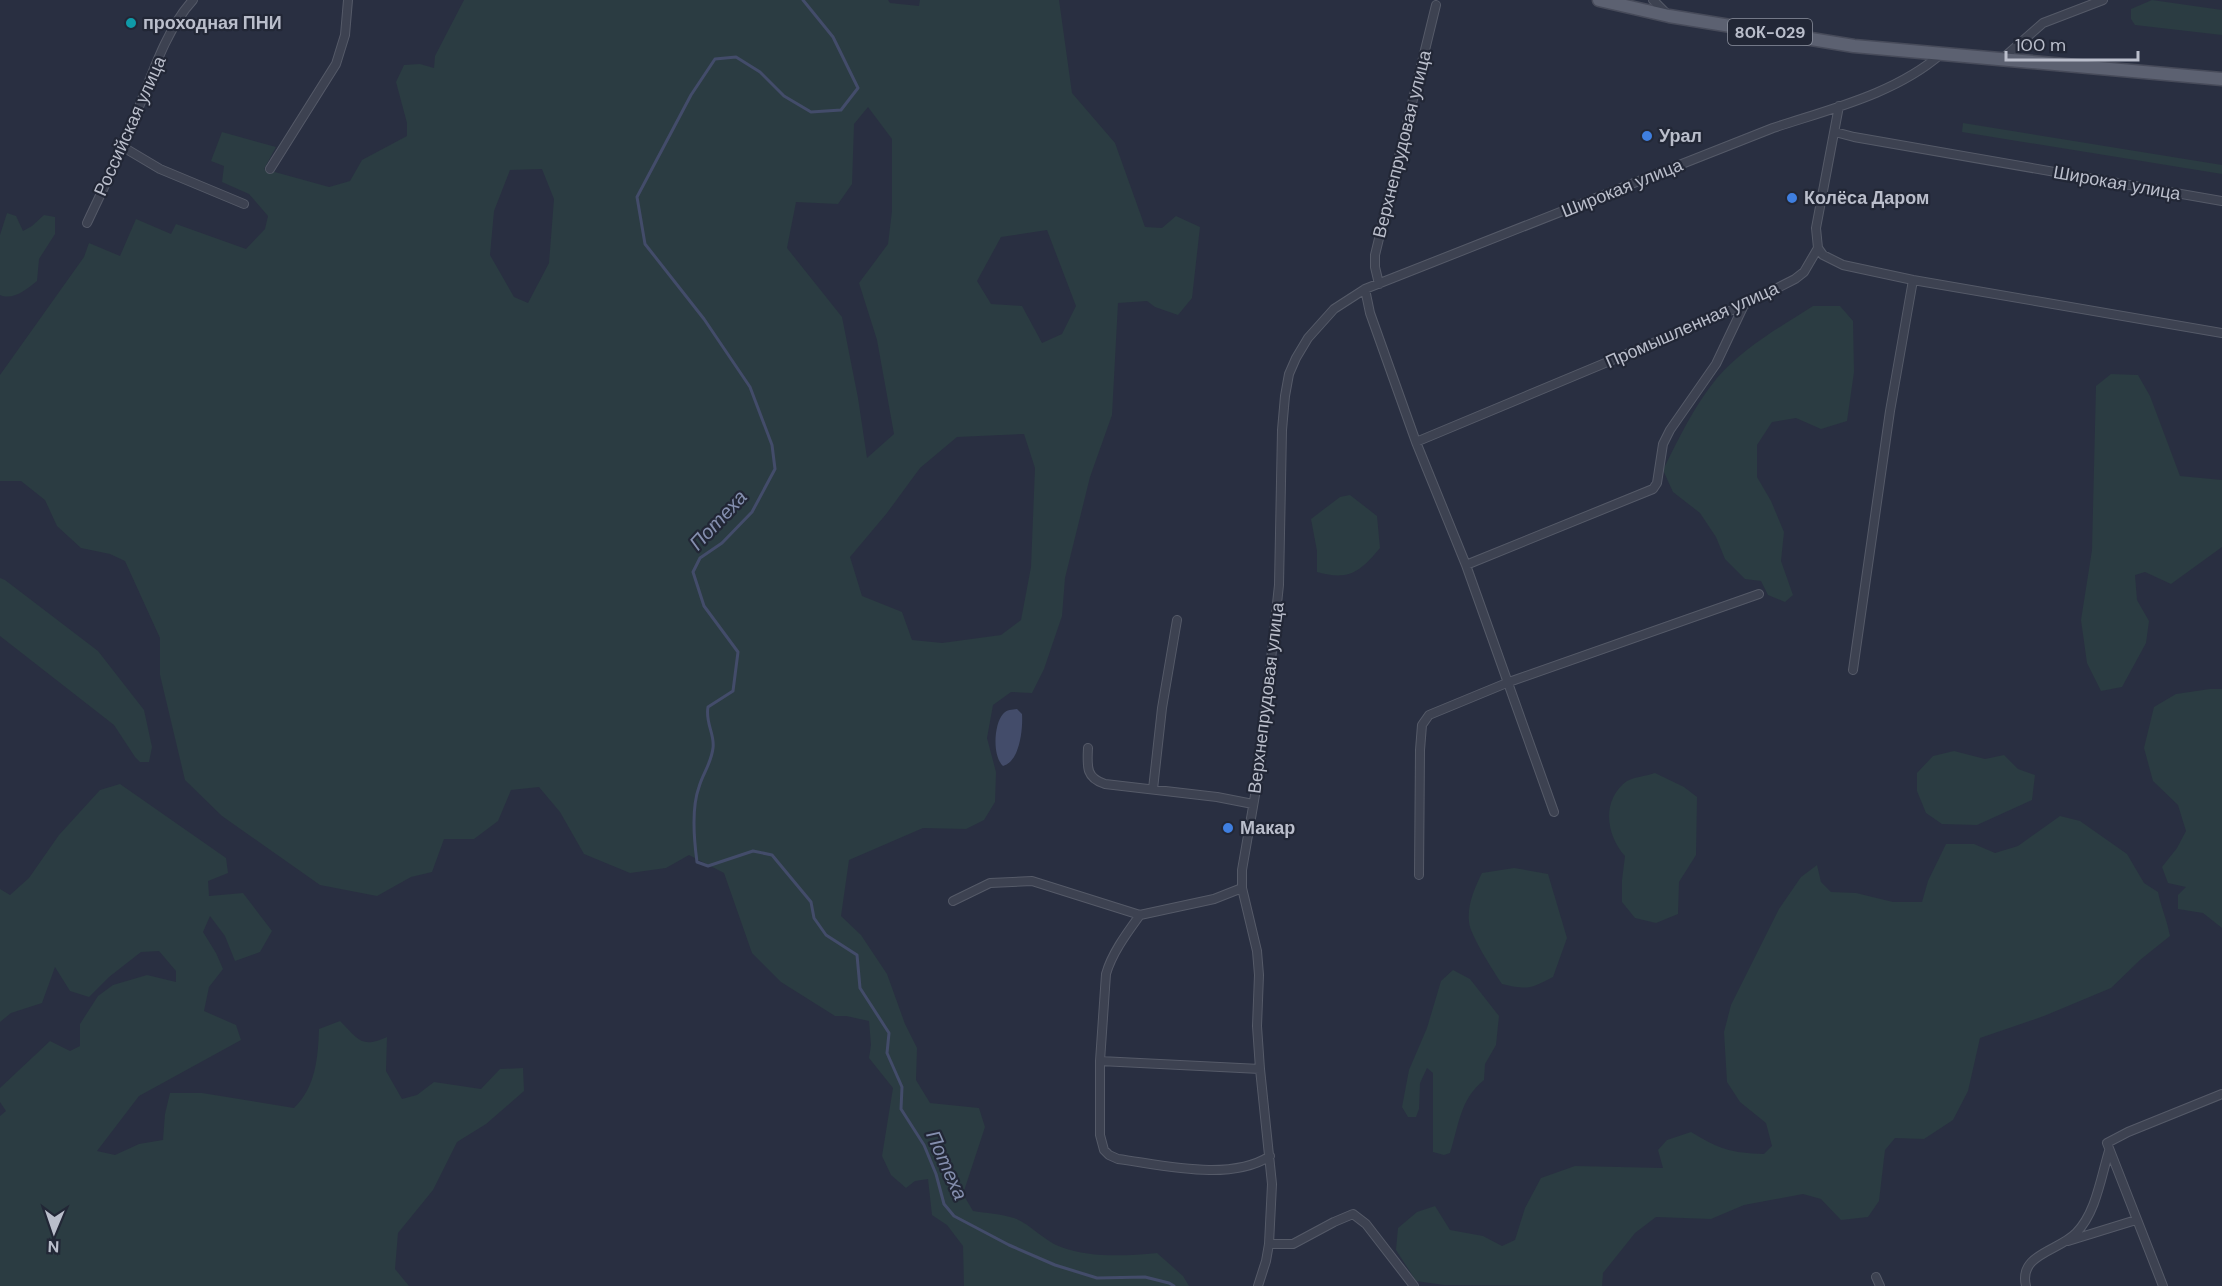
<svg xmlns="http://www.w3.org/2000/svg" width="2222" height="1286" font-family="'DM Sans',sans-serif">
  <rect width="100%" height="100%" fill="#292f41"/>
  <path fill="#2b3c42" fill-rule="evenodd" d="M464,0H888L890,3L919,6L920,0H1059L1072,93L1115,143L1145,227L1162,228L1176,216L1200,227L1192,298L1178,315L1155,307L1147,301L1118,303L1112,415L1090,477L1065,578L1062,616L1044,669L1032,693L1011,692L993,705L987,738L996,772L995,802L984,820L966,829L923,828L849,860L841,916L861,935L887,974L905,1024L917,1048L916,1080L930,1103L979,1108L985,1127L963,1194L973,1211C986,1213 1001,1214 1014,1218C1029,1223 1044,1241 1061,1247C1091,1258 1125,1256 1157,1253L1183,1276L1189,1286H964L963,1246L947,1225L932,1215L928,1179L915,1181L906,1188L891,1175L882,1156L893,1088L869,1058L871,1045L869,1021L846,1016H835L781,982L752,953L724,873L689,855L666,868L630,873L584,854L560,812L539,787L511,790L498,821L474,839H444L432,872L411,877L377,896L320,885L222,816L185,780L160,675V638L125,561L110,554L81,548L57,526L45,500L21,481H0V375L84,257L89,243L120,256L136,219L171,234L176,224L246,249L265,229L268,216L249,194L222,182L224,166L211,161L222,132L276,147L264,169L329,187L350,181L362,160L407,136V123L396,82L404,65L420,64L434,68L435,56ZM868,107L892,139V211L888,244L859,283L877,340L894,434L867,458L858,398L842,317L787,248L796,202L838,204L852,184L854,124ZM542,169L554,199L549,263L528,303L514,297L490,255L494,211L510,170ZM1047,230L1076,306L1062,334L1042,343L1022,306L991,304L977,281L1001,237ZM1024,434L1035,468L1031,567L1021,620L1001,635L942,643L912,640L902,612L862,596L850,557L887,513L920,468L957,437Z
    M2152,0L2222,10V35L2135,25L2131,19V9Z
    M1963,123L2222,165V174L1962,132Z
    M7,213L16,216L23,231L32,226L44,215L55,217V234L39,259L37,281C27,289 13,301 0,295V235Z
    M1813,306H1840L1853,321L1854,372L1847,421L1821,429L1796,418L1772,422L1757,445V477L1771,501L1784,532L1781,561L1793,595L1785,602L1768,595L1761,581L1745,579L1725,559L1716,537L1700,513L1673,492L1663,470C1679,438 1694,406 1717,378C1743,348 1780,327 1813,306Z
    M2111,374L2138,375L2150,396L2180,476L2222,480V547L2171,584L2145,572L2135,575L2137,600L2149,621L2146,643L2122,687L2101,691L2087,663L2081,620L2092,550L2096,386Z
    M1350,495L1377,516L1380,548C1360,572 1349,581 1317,572V551L1311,519L1340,497Z
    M0,578L5,580L98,651L144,710L152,747L149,762H140L135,757L114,725L0,636Z
    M2210,689H2222V928L2203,913L2178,909V895L2186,887L2168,883L2162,867L2177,848L2186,831L2178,805L2153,781L2144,748L2154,707L2176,694Z
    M1954,751L1985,759L2004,755L2018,769L2035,775L2032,800L1977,825L1942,824L1926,813L1917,791V773L1933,756Z
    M1655,773L1684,787L1697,797L1696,855L1679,882L1678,914L1656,923L1635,918L1622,902V880L1625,856C1606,835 1601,800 1627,781C1634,777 1647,776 1655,773Z
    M120,784L226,858L228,873L208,881L209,896L243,893L272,931L260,952L235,961L225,936L210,916L203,932L216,953L223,969L209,987L204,1011L236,1025L241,1040L139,1096L97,1151L115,1155L139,1144L163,1140L165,1114L170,1093H202L294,1108C316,1087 318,1057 319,1029L340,1021C358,1039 361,1049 387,1037L386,1071L402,1099L417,1095L434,1082L481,1089L500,1069L523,1068L524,1091L486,1124L457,1142L433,1190L398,1233L395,1269L409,1286H0V1116L6,1111L0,1102V1088L50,1041L70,1051L80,1046V1024L98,996L113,985L147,975L176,982V971L159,951L141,952L109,977L89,997L70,991L55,967L42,1003L11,1013L0,1022V889L10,895L29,878L59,835L100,790Z
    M2060,816L2080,821L2127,854L2144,883L2158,892C2161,907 2167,920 2170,936L2140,960L2111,988L2044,1016L1980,1038L1968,1091L1953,1120L1924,1139L1895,1138L1885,1150L1879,1201L1868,1217L1841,1220L1821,1199L1803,1194L1744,1205L1711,1219L1656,1217L1635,1233L1603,1273L1602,1286L1444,1285L1416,1281L1396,1250L1398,1228L1417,1212L1435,1206L1450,1230L1483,1236L1502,1246L1515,1240L1525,1208L1541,1178L1575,1166L1663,1168L1658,1150L1667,1140L1691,1132C1719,1149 1731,1153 1764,1154L1772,1146L1766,1123L1740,1102L1727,1082L1724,1032L1731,1005L1779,909L1801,877L1817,865L1821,882L1831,892L1856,893L1893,902H1922L1928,881L1946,844H1974L1995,853L2018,846Z
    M1514,868L1548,874L1567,938L1553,977C1530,989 1528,990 1502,984C1494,972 1470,935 1469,922C1467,905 1475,887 1482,873Z
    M1453,970L1470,979L1499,1016L1496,1045L1485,1064L1484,1080C1460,1099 1459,1125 1450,1153L1444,1155L1433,1152V1073L1427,1068L1420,1083L1419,1109L1416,1117H1408L1402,1107L1409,1070L1427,1028L1441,981Z"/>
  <path fill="#434c6a" d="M1017,709L1022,714C1023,729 1020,761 1003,766C992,756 994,724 1003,714C1007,709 1012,710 1017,709Z"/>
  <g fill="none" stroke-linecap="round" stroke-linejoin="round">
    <path stroke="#434c6a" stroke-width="3" d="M803,0L833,37L858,88L841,110L811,112L784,96L760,72L736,57L715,59L691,95L637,197L645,244L704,319L750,387L772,445L775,469L752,512L722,543L700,558L693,572L704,606L738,652L733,691L708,707C705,723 715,734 713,748C711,764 703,773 699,787C691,809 694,840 697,862L708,866L753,851L772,855L811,902L814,918L826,935L857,955L860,988L889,1033L887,1053L902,1087L901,1109L924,1145L936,1174L944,1204L954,1216L1009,1245L1055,1265L1097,1278L1145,1277L1169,1283L1174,1286"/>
    <defs>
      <path id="street" d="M1653,0L1668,15
        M2002,59L2043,23L2103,0
        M1839,106L1816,228L1818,248L1823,255L1843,265L1913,280L2222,333
        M1835,132L1854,137L2222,201
        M123,147L160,169L244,204
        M270,169L336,64L345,35L348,0
        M87,223C102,191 118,159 131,127C148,87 164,31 193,0
        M1379,284L1375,267V255L1436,5
        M1365,289L1370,313L1416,442L1744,305L1795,279L1804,272L1818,248
        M1416,442L1466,565L1554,812
        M1466,565L1653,489L1657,483L1663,444L1670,430L1716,364L1744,305
        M1853,670L1890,411L1913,280
        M1088,748C1087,767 1086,778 1105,784L1217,797L1253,804
        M1153,789L1162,708L1177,620
        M1419,875L1420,750L1422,725L1429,715L1509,682L1759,594
        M953,901L990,883L1032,881L1140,915L1214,899L1242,888
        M1140,915C1127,933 1112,953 1106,974L1100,1061V1135L1104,1150L1109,1155L1118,1159C1163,1165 1230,1182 1270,1156
        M1100,1061L1260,1069
        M2068,1241L2136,1220
        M1269,1244H1293L1334,1222L1353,1214L1366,1224L1414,1286
        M1876,1277L1880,1286
        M1258,1286L1266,1261L1269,1244L1272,1184L1260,1069L1257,1026L1259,975L1257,951L1242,888V870L1259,772L1279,585L1282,430L1285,396L1289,374L1296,358L1308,338L1334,309L1365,289L1773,128C1830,109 1895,94 1941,54
        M2026,1286C2018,1254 2059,1251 2076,1233C2096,1213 2101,1177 2109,1151
        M2163,1286L2107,1143L2128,1132L2222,1094"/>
      <path id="primary" d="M1599,0L1669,16L1854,46L2222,79"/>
    </defs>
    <use href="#street" stroke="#555a68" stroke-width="10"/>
    <use href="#primary" stroke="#474b5a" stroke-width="15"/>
    <use href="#street" stroke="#3d4251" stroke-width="8"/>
    <use href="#primary" stroke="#5c6171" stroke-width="12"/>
  </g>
  <circle fill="#0f9aa8" stroke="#222736" stroke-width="2" cx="131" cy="23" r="6"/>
  <g fill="#3f7fe0" stroke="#222736" stroke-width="2">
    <circle cx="1647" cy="136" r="6"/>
    <circle cx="1792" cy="198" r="6"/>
    <circle cx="1228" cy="828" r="6"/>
  </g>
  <g text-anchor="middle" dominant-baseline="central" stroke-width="4.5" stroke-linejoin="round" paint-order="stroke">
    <rect fill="#222736" stroke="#8c919e" stroke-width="1.5" x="1728" y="19" width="84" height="26" rx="4.5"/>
    <g font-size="16" font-weight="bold" fill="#babecb">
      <text x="1770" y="32">80К-029</text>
    </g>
    <g font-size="18" font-weight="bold" fill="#babecb" stroke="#222736" text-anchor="start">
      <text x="143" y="23">проходная ПНИ</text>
      <text x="1659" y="136">Урал</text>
      <text x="1804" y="198">Колёса Даром</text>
      <text x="1240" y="828">Макар</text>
    </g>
    <g font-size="18" fill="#babecb" stroke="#222736">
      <text transform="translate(130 126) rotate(-66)">Российская улица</text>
      <text transform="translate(1402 144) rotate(-76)">Верхнепрудовая улица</text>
      <text transform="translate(2117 183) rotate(10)">Широкая улица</text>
      <text transform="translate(1622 188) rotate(-22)">Широкая улица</text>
      <text transform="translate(1692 325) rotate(-24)">Промышленная улица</text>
      <text transform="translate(1266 698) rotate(-83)">Верхнепрудовая улица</text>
    </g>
    <g font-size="20" font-style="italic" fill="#858faf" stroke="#222736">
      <text transform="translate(718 520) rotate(-47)">Потеха</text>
      <text transform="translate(947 1165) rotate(66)">Потеха</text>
    </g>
  </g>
  <g transform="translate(54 1232) rotate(182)" stroke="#222736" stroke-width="4.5" paint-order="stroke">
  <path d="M0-4.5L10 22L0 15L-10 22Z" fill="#babecb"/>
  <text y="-9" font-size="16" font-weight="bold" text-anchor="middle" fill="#babecb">N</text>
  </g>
  <path d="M2006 51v9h132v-9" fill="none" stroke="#babecb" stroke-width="3"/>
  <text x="2015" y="51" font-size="18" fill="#babecb" stroke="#222736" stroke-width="4.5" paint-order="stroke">100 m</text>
</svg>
